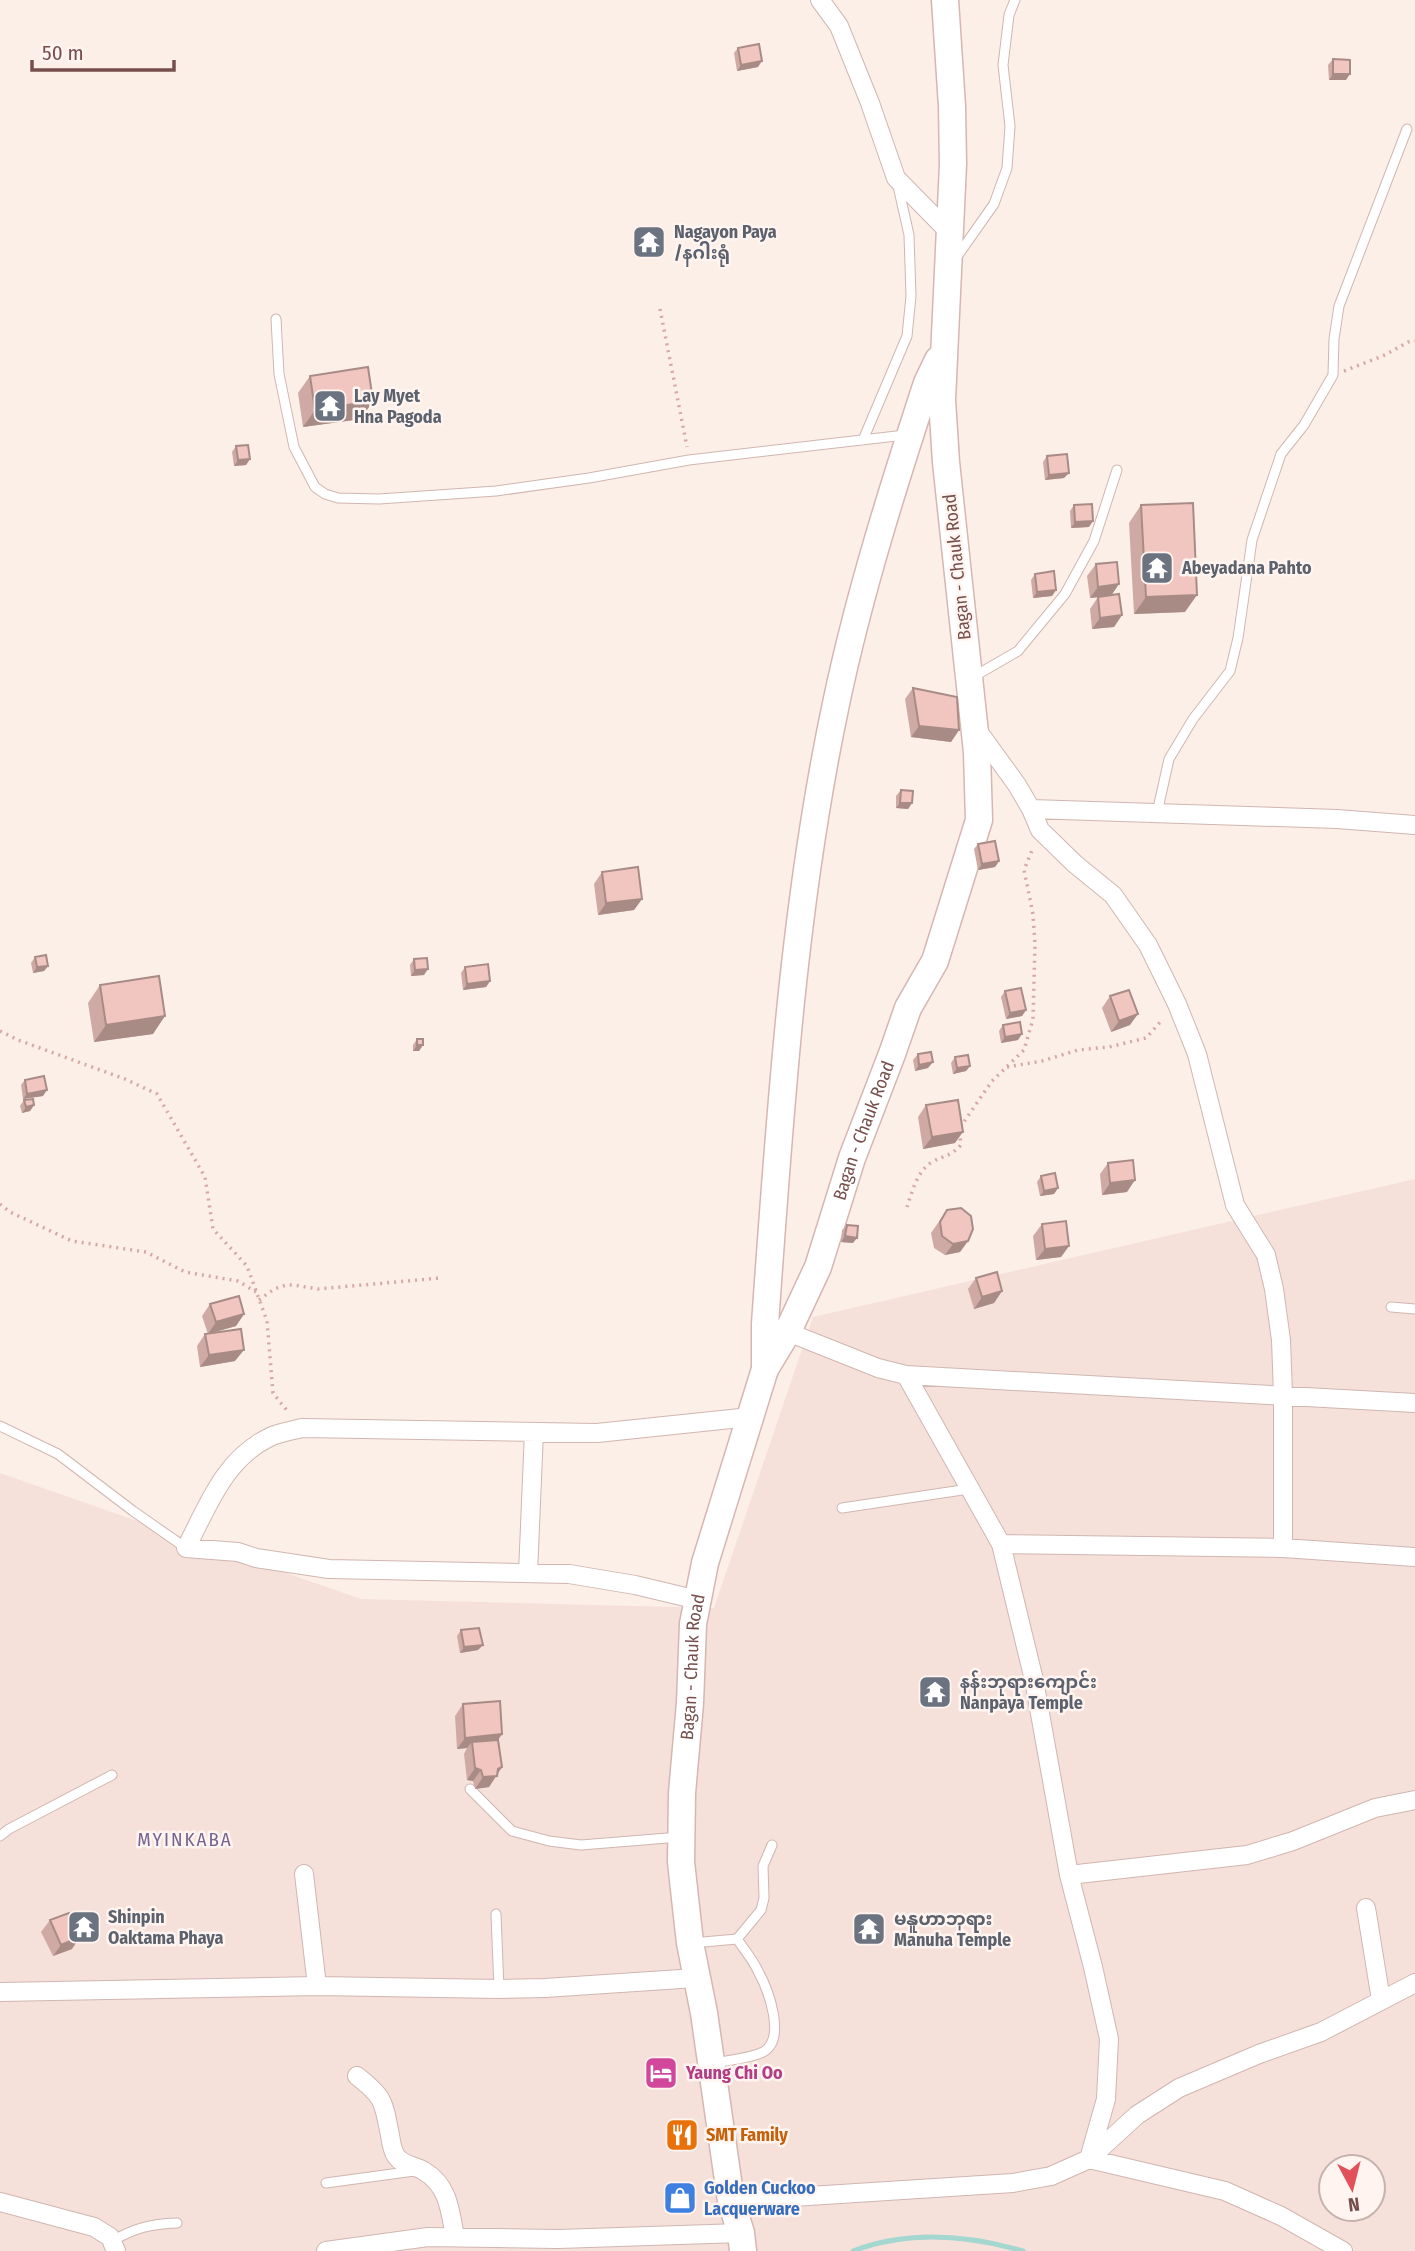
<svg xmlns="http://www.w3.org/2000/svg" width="1415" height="2251" font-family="'Fira Sans Condensed','Noto Sans Myanmar',sans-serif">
  <rect width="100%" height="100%" fill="#fcefe8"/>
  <path fill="#f5e1da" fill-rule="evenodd" d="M1415,1179V2251H0V1473L361,1599L714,1608L813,1317ZM1331,2167H1373V2209H1331Z"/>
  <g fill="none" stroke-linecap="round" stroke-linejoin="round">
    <path stroke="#a3d7d0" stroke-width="5" d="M853,2251C908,2230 967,2235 1023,2251"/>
    <defs>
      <path id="lane" d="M956,258L994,204L1007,168L1010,126L1003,65L1009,15L1015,0
        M276,319L279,374L294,447L315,487L325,494L338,498L379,499L496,491L589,478L689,460L905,435
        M863,440L907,336L911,296L909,235L898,186
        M973,677L1018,651L1065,594L1094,541L1117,470
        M1157,813L1169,759L1193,719L1230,671L1238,638L1252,540L1281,454L1304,425L1333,375L1334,339L1339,306L1407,129
        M1391,1307L1415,1309
        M0,1426L58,1454L133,1511L186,1548
        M842,1508L969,1489
        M470,1789L512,1831L549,1841L581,1845L680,1837
        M0,1836L9,1829L112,1775
        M496,1914L499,1989
        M692,1943L737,1939L761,1910L764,1898L763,1866L772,1845
        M714,2063C729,2060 749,2059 763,2052C787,2039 768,1989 758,1971C753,1960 744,1949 737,1939
        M326,2183L414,2171
        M112,2241C135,2228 150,2224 177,2223"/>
      <path id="street" d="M820,0L839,26L870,103L896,178L951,234
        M975,727L1017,785L1031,809L1040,830L1075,864L1113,895L1148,945L1177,1004L1197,1054L1235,1205L1266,1255L1274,1289L1281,1340L1283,1395V1548
        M1031,809L1337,819L1415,825
        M780,1329L878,1368L906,1375L1415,1403
        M906,1375L1001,1544L1034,1680L1069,1875L1093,1967L1109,2039L1106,2099L1089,2159
        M1001,1544L1283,1548L1415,1557
        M528,1573L534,1432
        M698,1600L635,1585L569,1574L329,1569L256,1558L238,1552L186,1548C208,1506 224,1459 270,1437C280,1432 291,1431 302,1428L597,1433L750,1417
        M304,1874L317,1986
        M1069,1875L1247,1855L1293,1841L1375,1808L1415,1800
        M1366,1908L1381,2000
        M0,1992L317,1986L499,1989L545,1988L696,1978
        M357,2076C385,2098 383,2101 390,2135C391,2142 392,2150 396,2156C403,2166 414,2165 424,2171C449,2186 450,2211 455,2237
        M1089,2159L1225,2191L1281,2216L1343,2251
        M731,2201L1013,2183L1051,2176L1089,2159L1137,2115L1179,2088L1259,2054L1321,2032L1415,1983
        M0,2202L94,2227L110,2237L116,2251
        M326,2251L428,2237L558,2239L741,2233"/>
      <g id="secondary">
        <path d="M765,1369V1324C780,1115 793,904 837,699C860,591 893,487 927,383L938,360"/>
        <path id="s1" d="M743,2251L741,2233L731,2201L704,2013L690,1943L681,1862L682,1793L690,1703L693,1624L705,1563L765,1369L788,1331L818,1267L852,1158L892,1054L908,1008L935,961L979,820L977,752L946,462L942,400L953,164L952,106L945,0"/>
      </g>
    </defs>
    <use href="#lane" stroke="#d0b6b0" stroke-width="11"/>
    <use href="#street" stroke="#d0b6b0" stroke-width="20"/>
    <use href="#secondary" stroke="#d6b6b1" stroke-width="29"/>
    <path stroke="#d6a8a3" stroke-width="3.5" stroke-dasharray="2 5" stroke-linecap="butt" d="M660,309L687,447
      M1344,371L1385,355L1408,342L1415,341
      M0,1031L18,1040L125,1079L157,1094L205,1177L213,1229L247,1266L267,1321L273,1393L289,1413
      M1007,1067L1042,1061L1078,1050L1109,1047L1146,1038L1163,1019
      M0,1204L10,1212L72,1241L146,1252L185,1272L238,1281L256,1292
      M907,1207C912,1192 917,1171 932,1162C944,1155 950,1157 961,1145L959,1129L992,1081L1024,1050L1033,1019L1035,944L1033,914L1024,870L1033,848
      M259,1300L274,1289L286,1285H294L318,1289L440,1278"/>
    <use href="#lane" stroke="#fff" stroke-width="9"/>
    <use href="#street" stroke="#fff" stroke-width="18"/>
    <use href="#secondary" stroke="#fff" stroke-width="26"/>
  </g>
  <path fill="#cfaaa5" d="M738,48L758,67L737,71L734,53Z
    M1333,59L1346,80H1329L1328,65Z
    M310,376L361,419L303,427L298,393Z
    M236,446L250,459L246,465L234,466L232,452Z
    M1047,456L1064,478L1045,480L1043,462Z
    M1074,505L1089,527L1071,528L1070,511Z
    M1141,505L1185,612L1134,614L1129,523Z
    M1096,564L1122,615L1114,627L1092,629L1090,609L1098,597L1090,598L1087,576Z
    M1035,574L1056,590L1052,596L1033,598L1031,580Z
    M913,688L959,730L951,742L911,737L905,699Z
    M901,790L912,803L908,809L896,808V796Z
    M978,844L999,861L995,867L978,870L974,849Z
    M602,872L642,899L634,910L598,915L594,884Z
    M35,957L48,966L44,971L33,973L31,963Z
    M414,959L424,975L411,976L410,965Z
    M465,967L490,981L486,987L463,990L461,973Z
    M100,985L153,1034L94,1042L88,1003Z
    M1005,991L1026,1010L1022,1016L1006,1019L1001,997Z
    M1110,996L1130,1025L1111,1032L1102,1008Z
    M1003,1025L1018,1040L1001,1043L999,1031Z
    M417,1039L423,1045L419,1051H413V1045Z
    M918,1054L928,1068L915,1071L913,1060Z
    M955,1057L970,1066L966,1071L953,1074L951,1063Z
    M25,1080L43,1096L23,1099L21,1085Z
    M24,1100L34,1105L30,1111L22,1113L20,1106Z
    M926,1105L955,1143L923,1149L918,1117Z
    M1108,1163L1127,1192L1102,1195L1100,1174Z
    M1041,1176L1058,1188L1054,1194L1040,1196L1037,1182Z
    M947,1210L968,1241L960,1252L945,1255L934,1248L931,1233Z
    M1042,1224L1069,1246L1061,1257L1036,1260L1033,1236Z
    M847,1225L853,1243L841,1242L842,1230Z
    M976,1278L1002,1291L994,1303L974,1309L968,1289Z
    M210,1304L244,1314L236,1326L208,1334L202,1316Z
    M205,1334L235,1361L200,1367L197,1346Z
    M461,1630L478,1650L460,1653L457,1636Z
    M463,1704L502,1734L498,1740L502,1767L489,1787L475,1789L473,1781L467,1780L464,1754L467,1748L457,1749L455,1716Z
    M50,1920L72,1949L53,1956L41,1932Z"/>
  <path fill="#a98b86" d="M762,61L758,67L737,71L741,65Z
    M1333,74H1350L1346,80H1329Z
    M373,401L361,419L303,427L315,410Z
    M250,459L246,465L234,466L238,460Z
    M1069,473L1064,478L1045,480L1049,475Z
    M1093,521L1089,527L1071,528L1075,522Z
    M1119,584L1111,596L1090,598L1098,587Z
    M1056,590L1052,596L1033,598L1037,592Z
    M1197,595L1185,612L1134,614L1146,597Z
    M1122,615L1114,627L1092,629L1100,618Z
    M919,726L959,730L951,742L911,737Z
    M900,803H912L908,809L896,808Z
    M999,861L995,867L978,870L982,864Z
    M642,899L634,910L598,915L606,903Z
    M48,966L44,971L33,973L37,967Z
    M428,969L424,975L411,976L415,970Z
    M490,981L486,987L463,990L467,984Z
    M1026,1010L1022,1016L1006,1019L1010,1013Z
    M1138,1014L1130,1025L1111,1032L1119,1021Z
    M165,1016L153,1034L94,1042L106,1025Z
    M1022,1034L1018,1040L1001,1043L1005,1037Z
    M417,1045H423L419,1051H413Z
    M933,1062L928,1068L915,1071L919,1065Z
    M970,1066L966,1071L953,1074L957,1068Z
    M47,1090L43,1096L23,1099L27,1094Z
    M34,1105L30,1111L22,1113L26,1107Z
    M963,1132L955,1143L923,1149L932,1137Z
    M1135,1180L1127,1192L1102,1195L1110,1183Z
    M1058,1188L1054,1194L1040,1196L1044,1191Z
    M845,1236L857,1238L853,1243L841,1242Z
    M968,1241L960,1252L945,1255L953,1244Z
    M1069,1246L1061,1257L1036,1260L1045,1249Z
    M1002,1291L994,1303L974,1309L982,1297Z
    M244,1314L236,1326L208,1334L216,1322Z
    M244,1350L235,1361L200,1367L209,1355Z
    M483,1645L478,1650L460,1653L464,1647Z
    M502,1734L494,1746L472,1742L467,1748L457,1749L465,1738Z
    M502,1767L489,1787L475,1789L483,1777Z
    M475,1768L481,1770L473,1781L467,1780Z
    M80,1937L72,1949L53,1956L61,1945Z"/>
  <path fill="#f1c6c0" stroke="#a98b86" stroke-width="2" d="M759,44L762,61L741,65L738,48Z
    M1333,59L1350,60V74H1333Z
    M368,367L373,401L315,410L310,376Z
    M248,445L250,459L238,460L236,446Z
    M1067,454L1069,473L1049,475L1047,456Z
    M1193,503L1197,595L1146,597L1141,505Z
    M1092,504L1093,521L1075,522L1074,505Z
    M1117,562L1119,584L1098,587L1096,564Z
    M1054,571L1056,590L1037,592L1035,574Z
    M1119,594L1122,615L1100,618L1098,597Z
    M913,688L957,697L959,730L919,726Z
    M901,790L913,791L912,803H900Z
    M995,841L999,861L982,864L978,844Z
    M638,867L642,899L606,903L602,872Z
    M46,955L48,966L37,967L35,957Z
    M427,958L428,969L415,970L414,959Z
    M488,964L490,981L467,984L465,967Z
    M159,976L165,1016L106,1025L100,985Z
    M1021,988L1026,1010L1010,1013L1005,991Z
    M1129,990L1138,1014L1119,1021L1110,996Z
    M1020,1022L1022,1034L1005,1037L1003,1025Z
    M417,1039H423V1045H417Z
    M931,1052L933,1062L919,1065L918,1054Z
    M968,1055L970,1066L957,1068L955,1057Z
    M44,1076L47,1090L27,1094L25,1080Z
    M33,1099L34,1105L26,1107L24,1100Z
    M958,1100L963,1132L932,1137L926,1105Z
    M1133,1160L1135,1180L1110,1183L1108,1163Z
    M1055,1173L1058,1188L1044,1191L1041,1176Z
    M961,1208L971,1216L973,1229L968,1241L953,1244L942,1236L940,1222L947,1210Z
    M1066,1221L1069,1246L1045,1249L1042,1224Z
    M847,1225L858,1226L857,1238L845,1236Z
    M997,1272L1002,1291L982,1297L976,1278Z
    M239,1296L244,1314L216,1322L210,1304Z
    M241,1329L244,1350L209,1355L205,1334Z
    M479,1628L483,1645L464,1647L461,1630Z
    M500,1701L502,1734L465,1738L463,1704Z
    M498,1740L502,1767L498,1769L497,1776L483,1777L481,1770L475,1768L472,1742Z
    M69,1913L80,1937L61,1945L50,1920Z"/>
  <defs>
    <symbol id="temple-square" viewBox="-11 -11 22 22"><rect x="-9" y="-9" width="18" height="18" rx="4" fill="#6b7280" stroke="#fff4ef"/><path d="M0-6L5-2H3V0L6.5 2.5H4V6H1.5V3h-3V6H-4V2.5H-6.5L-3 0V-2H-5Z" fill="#fff"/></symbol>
    <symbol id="hotel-square" viewBox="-11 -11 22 22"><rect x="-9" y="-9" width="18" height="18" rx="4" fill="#d1479c" stroke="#fff4ef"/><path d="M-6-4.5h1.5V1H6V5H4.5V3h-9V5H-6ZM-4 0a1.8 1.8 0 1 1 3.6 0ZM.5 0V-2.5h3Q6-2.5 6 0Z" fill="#fff"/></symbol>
    <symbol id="restaurant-square" viewBox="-11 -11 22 22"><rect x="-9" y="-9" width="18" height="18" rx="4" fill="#e8710a" stroke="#fff4ef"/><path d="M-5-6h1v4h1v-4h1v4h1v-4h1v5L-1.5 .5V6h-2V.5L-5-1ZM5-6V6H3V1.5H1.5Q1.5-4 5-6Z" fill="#fff"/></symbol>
    <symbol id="shop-square" viewBox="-11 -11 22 22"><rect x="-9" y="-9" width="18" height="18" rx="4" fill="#3f7fe0" stroke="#fff4ef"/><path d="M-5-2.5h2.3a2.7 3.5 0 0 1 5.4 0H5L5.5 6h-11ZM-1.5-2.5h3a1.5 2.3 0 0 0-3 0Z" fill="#fff"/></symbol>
  </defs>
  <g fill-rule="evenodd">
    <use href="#temple-square" x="630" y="223" width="38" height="38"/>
    <use href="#temple-square" x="311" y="387" width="38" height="38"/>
    <use href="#temple-square" x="1138" y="549" width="38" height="38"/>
    <use href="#temple-square" x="916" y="1673" width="38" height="38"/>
    <use href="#temple-square" x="65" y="1908" width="38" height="38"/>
    <use href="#temple-square" x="850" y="1910" width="38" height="38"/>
    <use href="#hotel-square" x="642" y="2054" width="38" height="38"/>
    <use href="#restaurant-square" x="663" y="2116" width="38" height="38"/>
    <use href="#shop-square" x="661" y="2179" width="38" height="38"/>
  </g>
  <g text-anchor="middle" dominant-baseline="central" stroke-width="5" stroke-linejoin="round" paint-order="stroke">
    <g font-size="18" font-weight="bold" fill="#5b616d" stroke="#fff4ef" text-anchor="start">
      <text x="674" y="232">Nagayon Paya<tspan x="674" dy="21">/နဂါးရုံ</tspan></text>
      <text x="354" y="396">Lay Myet<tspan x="354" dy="21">Hna Pagoda</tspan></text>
      <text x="1182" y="568">Abeyadana Pahto</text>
      <text x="960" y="1682">နန်းဘုရားကျောင်း<tspan x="960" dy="21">Nanpaya Temple</tspan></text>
      <text x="108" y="1917">Shinpin<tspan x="108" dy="21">Oaktama Phaya</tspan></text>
      <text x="894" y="1919">မနူဟာဘုရား<tspan x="894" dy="21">Manuha Temple</tspan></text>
    </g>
    <g font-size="18" fill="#764f4c" stroke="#fff4ef">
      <text transform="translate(957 567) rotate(-96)">Bagan - Chauk Road</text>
      <text stroke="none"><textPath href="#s1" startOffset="1157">Bagan - Chauk Road</textPath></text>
      <text stroke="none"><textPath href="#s1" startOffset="590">Bagan - Chauk Road</textPath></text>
    </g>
    <g font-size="18" font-weight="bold" fill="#b23c85" stroke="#fff4ef" text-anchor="start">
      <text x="686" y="2073">Yaung Chi Oo</text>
    </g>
    <g font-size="18" font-weight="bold" fill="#c56008" stroke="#fff4ef" text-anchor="start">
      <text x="706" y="2135">SMT Family</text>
    </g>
    <g font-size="18" font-weight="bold" fill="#366cbe" stroke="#fff4ef" text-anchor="start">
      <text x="704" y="2188">Golden Cuckoo<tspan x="704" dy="21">Lacquerware</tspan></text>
    </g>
    <g font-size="19" letter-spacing="2" fill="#766592" stroke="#fff4ef">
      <text x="185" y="1839">MYINKABA</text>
    </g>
  </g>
  <g transform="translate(1352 2188) rotate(173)"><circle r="33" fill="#fff4ef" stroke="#c8b2ae" stroke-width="2"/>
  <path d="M0-5L12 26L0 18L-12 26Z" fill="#e2515a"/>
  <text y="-10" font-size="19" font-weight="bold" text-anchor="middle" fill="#764f4c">N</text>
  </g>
  <path d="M32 60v10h142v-10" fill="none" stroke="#764f4c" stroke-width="3.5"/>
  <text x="42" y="60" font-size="21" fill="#764f4c" stroke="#fff4ef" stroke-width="5" paint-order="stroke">50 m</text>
</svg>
